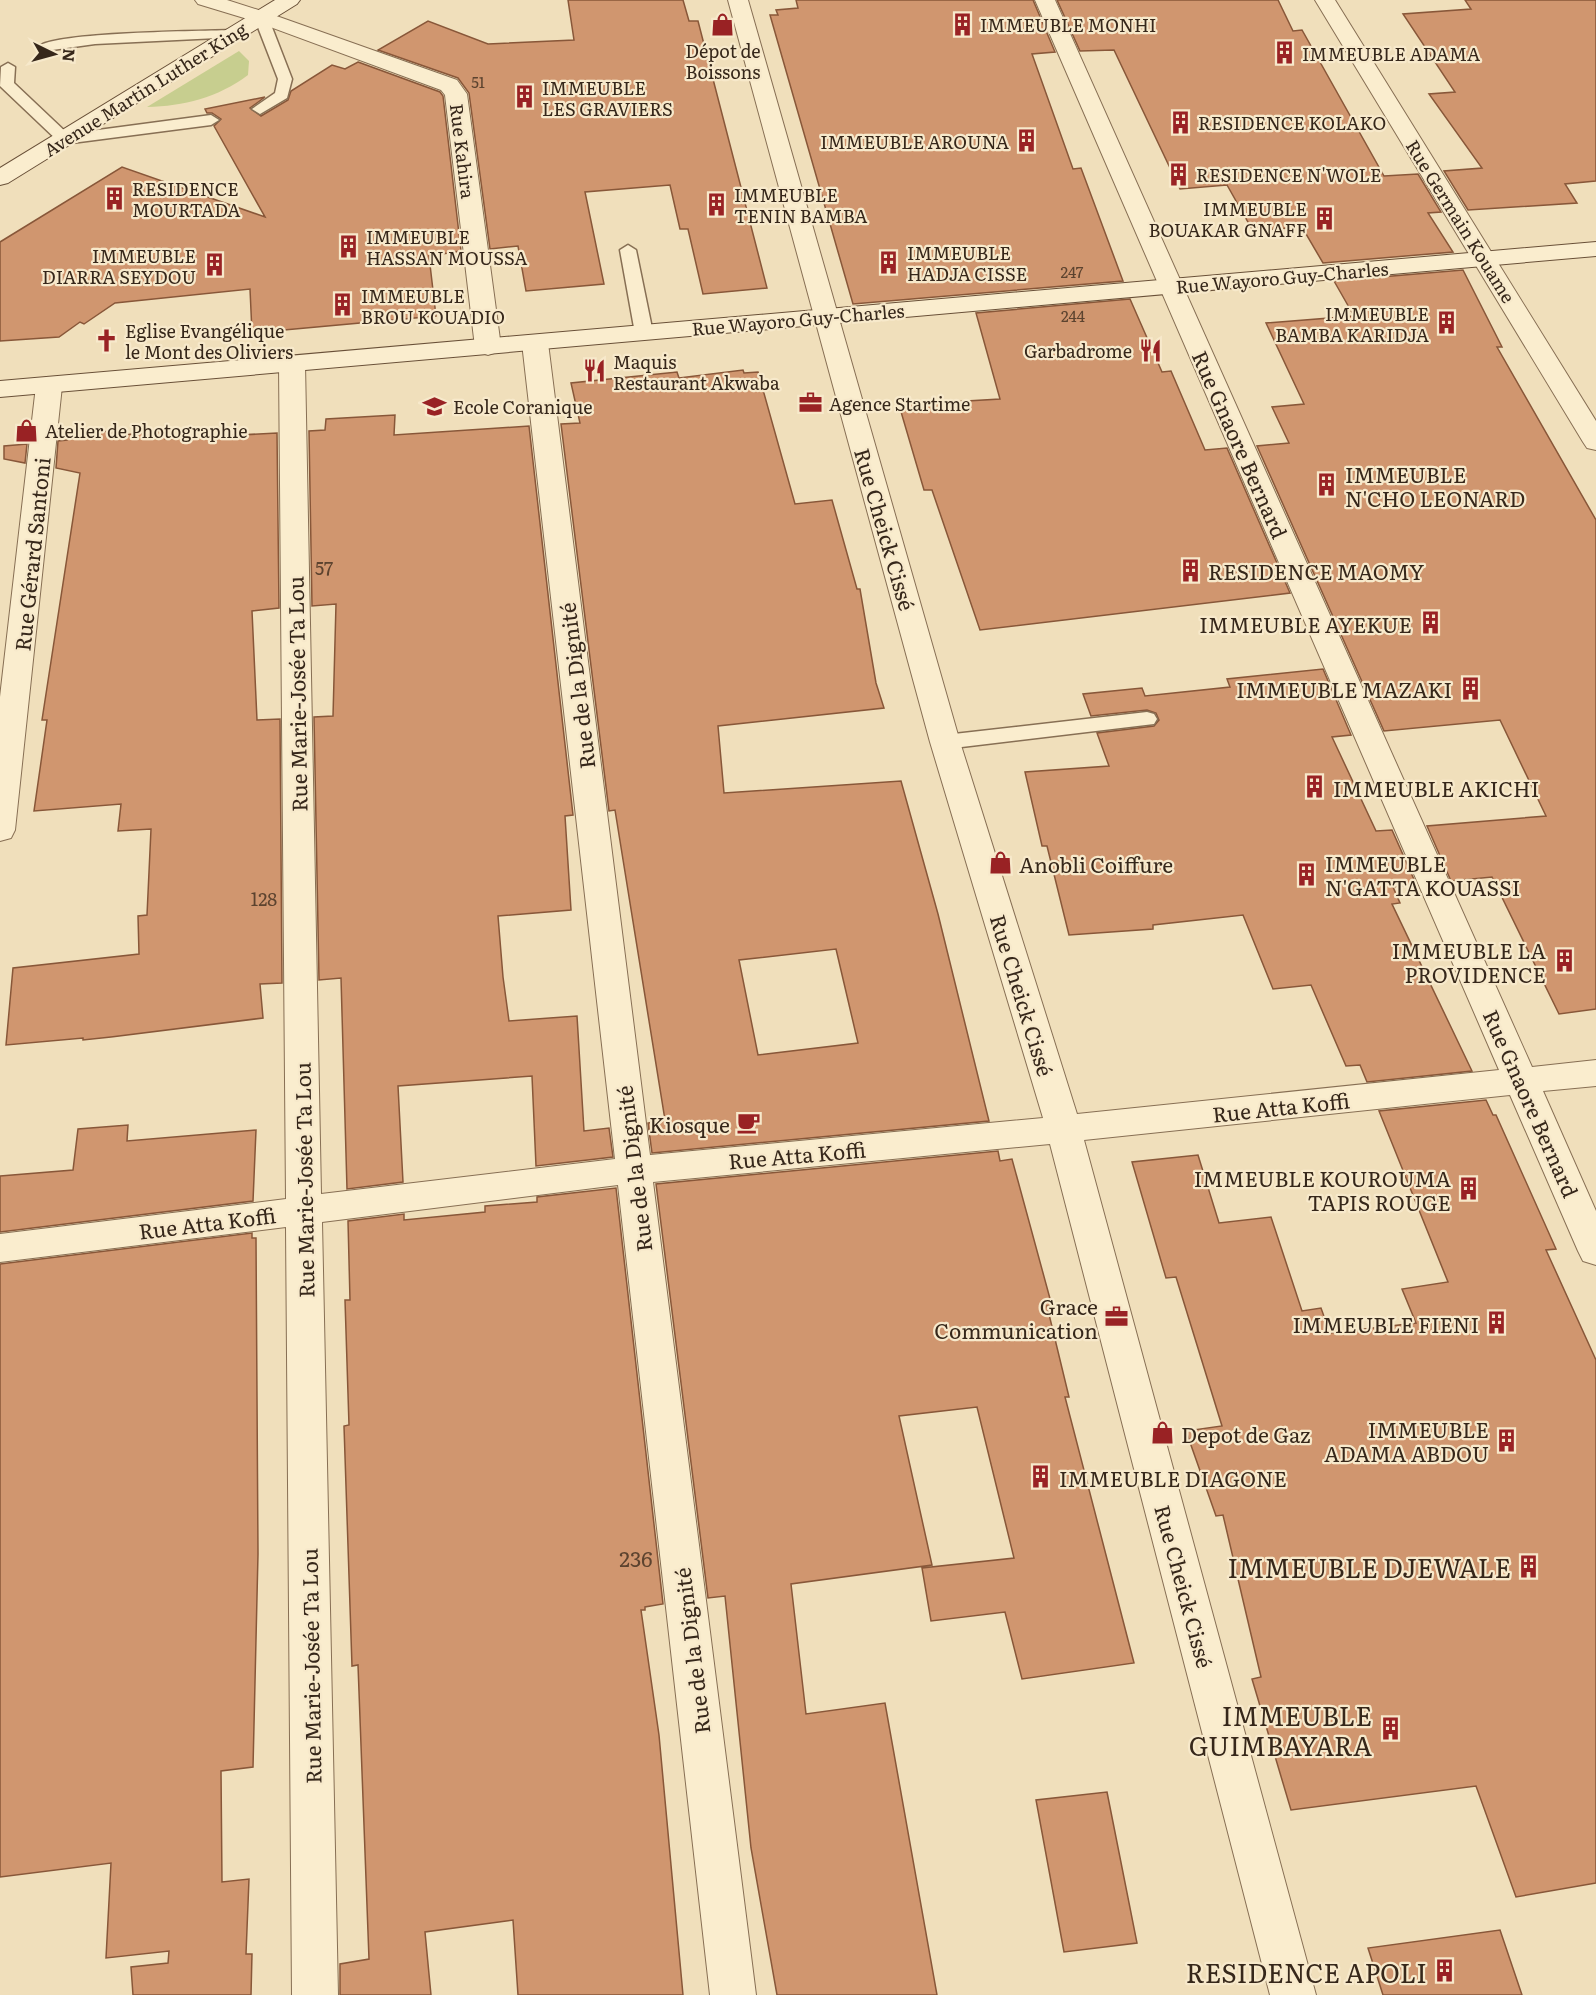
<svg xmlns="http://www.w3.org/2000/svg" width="1596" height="1995" font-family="Literata,serif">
  <rect width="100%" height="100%" fill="#f0dfbb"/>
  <path fill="#c7ce8f" d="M239,51L249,61L248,75C217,98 184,106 147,107Z"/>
  <path fill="#d0966f" stroke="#885739" stroke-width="1.5" fill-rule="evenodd" d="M568,0H683L689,21H698L767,288L703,294L688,229H680L670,185L585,192L604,284L526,291L518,246L490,249L469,93L458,78L378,50L428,21L488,44L574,40Z
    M796,0H1033L1055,52L1032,54L1073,169L1081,168L1123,281L853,304L770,15H778L776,10L798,8Z
    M1057,0H1278L1293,31L1302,30L1384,176L1418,174L1441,212L1428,213L1453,252L1323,263L1302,227L1253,231L1227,185L1180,189L1114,50L1080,51Z
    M1465,0H1596V181L1565,184L1577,203L1468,210L1444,171L1482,168L1429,94L1455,92L1403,14L1471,9Z
    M358,62L440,92L443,96L461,251L429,256L436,316L252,333L250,289L115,303L84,324L80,322L59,337L0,341V242L122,167L265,217L214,126L221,119L212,113H207L205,109L265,97L250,108L261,116L288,100L291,91L332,65L345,69Z
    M1463,270L1502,347H1497L1596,520V1009L1559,1014L1492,877L1451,881L1427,826L1546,816L1500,720L1384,731L1257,446L1289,443L1272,407L1304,404L1266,323L1354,316L1334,281Z
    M1130,299L1162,372L1171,371L1205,450L1227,448L1290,593L980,630L932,490H924L899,405L1000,399L976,313Z
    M743,370L744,373L758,372L795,504L832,500L857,589H860L876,683L884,708L718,726L724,793L901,781L938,914L989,1121L652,1153L648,1123L665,1120L615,810L609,811L561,424L580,423L571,383L677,372L679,378ZM836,949L858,1043L758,1055L739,960Z
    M395,415L394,435L529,426L573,815L565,816L571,910L498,916L503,977L509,1021L577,1016L584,1131L609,1128L613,1157L536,1166L532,1076L398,1086L403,1182L347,1189L341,978L319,980L314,717L333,716L336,604L312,606L309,431L325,430L326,419Z
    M112,431L111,436L165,431V439L277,433L279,608L252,611L257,720L280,719L282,983L260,984L263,1018L111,1037L83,1040V1038L6,1045L13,968L139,954L138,916L147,915L151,829L118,831L121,804L34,811L47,720H42L80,473L56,468L58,441L67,440L68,434Z
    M27,444L25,463L4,459V446Z
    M1323,669L1351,735L1332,737L1376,831L1392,830L1416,884L1393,887L1400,903L1392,904L1472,1071L1367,1082L1360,1065L1346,1066L1311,985L1273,989L1243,915L1153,925V929L1069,935L1047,846H1042L1025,772L1109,766L1097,733L1154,726L1159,720L1156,713L1147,710L1091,716L1083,694L1142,688L1145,696L1230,687L1227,679Z
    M1486,1100L1493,1115H1496L1556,1249L1546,1250L1596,1360V1883L1516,1897L1476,1786L1291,1810L1252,1679L1261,1677L1223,1515L1216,1516L1186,1431L1222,1426L1176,1277L1166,1278L1132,1162L1198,1155L1219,1223L1271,1217L1302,1311L1321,1308L1330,1333L1416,1323L1402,1289L1448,1282L1379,1111Z
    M128,1125L127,1141L256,1130L253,1201L0,1232V1176L73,1170L78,1129Z
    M998,1151L1000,1161L1012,1159L1052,1306H1047L1069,1397H1065L1134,1663L1022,1679L1005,1612L931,1621L922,1568L1014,1558L977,1407L899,1416L932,1565L791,1584L806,1714L885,1703L937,1995H777L751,1848L725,1596L708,1598L656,1184Z
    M616,1188L663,1604L645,1607V1610H641L659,1735L683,1995H518L513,1920L425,1932L431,1995H340V1964L369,1959L358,1665L352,1666L344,1426L349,1425L345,1300H350L348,1221L404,1214V1220L485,1212V1206L537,1202V1197Z
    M252,1233V1238H256L258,1554L253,1767L221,1771L222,1882L249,1879L246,1954H252L251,1995H133L131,1967L168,1963L169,1951L106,1958L111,1863L0,1877V1264Z
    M1107,1792L1137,1943L1064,1952L1036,1800Z
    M1500,1930L1522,1995H1383L1368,1948Z"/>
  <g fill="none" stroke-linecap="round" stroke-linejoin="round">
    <defs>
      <path id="lane" d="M261,13L268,17L292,79L287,98L260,114L252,109L275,93L278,79L254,17Z
        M233,30L238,31L240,34L238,37L95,44L45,51L38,47C51,32 204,31 233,30Z
        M8,63L15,67L14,83L68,134L211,115L219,120L211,125L64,144L59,142L0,86L1,67Z
        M628,245L636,250L653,333L650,337H638L635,333L620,250Z
        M1147,712L1154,714L1157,719L1154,724L945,749L938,747L935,742L938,737L945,735Z"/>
      <path id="street" d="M195,0H227L268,13L457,80L467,94L501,347L497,352L488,355L479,352L475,347L445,95L441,90L254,21L198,4Z
        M728,0H748L960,742L1077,1114L1499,1070L1035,0H1055L1532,1067L1596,1060V1086L1543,1091L1596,1211V1265L1583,1261L1578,1251L1510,1095L1084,1140L1316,1995H1270L1050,1144L653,1182L756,1995H710L618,1185L322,1222L338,1995H292L286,1227L0,1262V1234L286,1199L279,364L283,359L292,356L301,359L305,364L321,1194L615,1159L522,343L526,338L535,335L544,338L548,343L650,1155L1043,1118L930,742Z
        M1315,0H1335L1596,421V450L1587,448L1583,442Z
        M49,378L58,381L62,386L15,830L11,838L0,841V697L36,386L40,381Z"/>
      <path id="secondary" d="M275,0H300L297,4L8,183L0,185V168Z
        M1596,242V256L0,397V381Z"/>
    </defs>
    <use href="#lane" stroke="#876f54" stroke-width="3"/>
    <use href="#street" stroke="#876f54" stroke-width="2"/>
    <use href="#secondary" stroke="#695038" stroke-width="2"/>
    <use href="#lane" fill="#faedce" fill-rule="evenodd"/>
    <use href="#street" fill="#faedce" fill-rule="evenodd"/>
    <use href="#secondary" fill="#faedce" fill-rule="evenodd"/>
  </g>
  <defs>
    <symbol id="shop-bare" viewBox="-9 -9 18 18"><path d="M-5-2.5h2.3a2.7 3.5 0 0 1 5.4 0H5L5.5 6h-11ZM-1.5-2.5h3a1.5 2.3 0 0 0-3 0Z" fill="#992224" stroke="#f7e9cb" stroke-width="2.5" paint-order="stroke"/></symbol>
    <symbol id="building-bare" viewBox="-9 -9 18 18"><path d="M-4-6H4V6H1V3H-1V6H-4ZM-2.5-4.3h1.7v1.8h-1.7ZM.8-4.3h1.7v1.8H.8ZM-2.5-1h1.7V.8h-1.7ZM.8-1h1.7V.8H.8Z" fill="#992224" stroke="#f7e9cb" stroke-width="2.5" paint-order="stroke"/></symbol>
    <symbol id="church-bare" viewBox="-9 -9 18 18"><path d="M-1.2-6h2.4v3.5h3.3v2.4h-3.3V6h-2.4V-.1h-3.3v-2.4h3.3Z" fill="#992224" stroke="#f7e9cb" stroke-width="2.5" paint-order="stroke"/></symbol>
    <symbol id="restaurant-bare" viewBox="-9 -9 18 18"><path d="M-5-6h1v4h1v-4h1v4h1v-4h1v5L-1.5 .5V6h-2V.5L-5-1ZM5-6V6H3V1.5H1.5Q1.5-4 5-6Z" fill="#992224" stroke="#f7e9cb" stroke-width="2.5" paint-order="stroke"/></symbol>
    <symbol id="office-bare" viewBox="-9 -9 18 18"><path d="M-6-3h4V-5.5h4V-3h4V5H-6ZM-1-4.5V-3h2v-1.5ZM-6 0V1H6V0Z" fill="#992224" stroke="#f7e9cb" stroke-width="2.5" paint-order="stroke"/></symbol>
    <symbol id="school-bare" viewBox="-9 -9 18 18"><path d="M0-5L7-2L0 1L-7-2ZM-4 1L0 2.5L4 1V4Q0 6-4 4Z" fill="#992224" stroke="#f7e9cb" stroke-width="2.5" paint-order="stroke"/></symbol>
    <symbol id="cafe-bare" viewBox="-9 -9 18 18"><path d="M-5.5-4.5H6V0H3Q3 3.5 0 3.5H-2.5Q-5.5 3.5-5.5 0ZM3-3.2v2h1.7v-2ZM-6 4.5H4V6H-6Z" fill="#992224" stroke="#f7e9cb" stroke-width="2.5" paint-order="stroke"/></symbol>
  </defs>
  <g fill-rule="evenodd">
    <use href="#shop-bare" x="706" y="8" width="33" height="33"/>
    <use href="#building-bare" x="946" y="8" width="33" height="33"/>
    <use href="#building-bare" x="1268" y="36" width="33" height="33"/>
    <use href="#building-bare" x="508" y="80" width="33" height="33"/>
    <use href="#building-bare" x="1164" y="106" width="33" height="33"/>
    <use href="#building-bare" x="1010" y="124" width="33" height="33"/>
    <use href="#building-bare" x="1162" y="158" width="33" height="33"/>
    <use href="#building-bare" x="98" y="182" width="33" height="33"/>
    <use href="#building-bare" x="700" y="188" width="33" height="33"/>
    <use href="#building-bare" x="1308" y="202" width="33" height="33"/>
    <use href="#building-bare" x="332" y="230" width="33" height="33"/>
    <use href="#building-bare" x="872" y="246" width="33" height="33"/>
    <use href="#building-bare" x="198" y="248" width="33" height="33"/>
    <use href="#building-bare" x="326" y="288" width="33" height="33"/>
    <use href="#building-bare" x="1430" y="306" width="33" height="33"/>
    <use href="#church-bare" x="90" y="324" width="33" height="33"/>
    <use href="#restaurant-bare" x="1134" y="334" width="33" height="33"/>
    <use href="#restaurant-bare" x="578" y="354" width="33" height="33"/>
    <use href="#office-bare" x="794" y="386" width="33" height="33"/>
    <use href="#school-bare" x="418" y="390" width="33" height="33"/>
    <use href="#shop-bare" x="10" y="414" width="33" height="33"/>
    <use href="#building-bare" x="1310" y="468" width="33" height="33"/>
    <use href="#building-bare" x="1174" y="554" width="33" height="33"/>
    <use href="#building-bare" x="1414" y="606" width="33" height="33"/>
    <use href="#building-bare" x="1454" y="672" width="33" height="33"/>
    <use href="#building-bare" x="1298" y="770" width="33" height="33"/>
    <use href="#shop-bare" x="984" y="846" width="33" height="33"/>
    <use href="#building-bare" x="1290" y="858" width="33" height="33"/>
    <use href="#building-bare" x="1548" y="944" width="33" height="33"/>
    <use href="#cafe-bare" x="732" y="1106" width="33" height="33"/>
    <use href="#building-bare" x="1452" y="1172" width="33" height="33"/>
    <use href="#office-bare" x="1100" y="1300" width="33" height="33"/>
    <use href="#building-bare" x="1480" y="1306" width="33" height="33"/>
    <use href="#shop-bare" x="1146" y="1416" width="33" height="33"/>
    <use href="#building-bare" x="1490" y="1424" width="33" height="33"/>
    <use href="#building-bare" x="1024" y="1460" width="33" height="33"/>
    <use href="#building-bare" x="1512" y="1550" width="33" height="33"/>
    <use href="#building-bare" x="1374" y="1712" width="33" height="33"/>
    <use href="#building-bare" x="1428" y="1954" width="33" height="33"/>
  </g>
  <g text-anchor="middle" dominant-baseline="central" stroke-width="4.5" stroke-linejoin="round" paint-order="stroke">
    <g font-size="15" fill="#5c432f">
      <text x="478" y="81">51</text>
      <text x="1072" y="271">247</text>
      <text x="1073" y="315">244</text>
    </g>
    <g font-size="18" fill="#36271a" stroke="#f7e9cb" text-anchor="start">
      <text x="980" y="24">IMMEUBLE MONHI</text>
      <text x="723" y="50" text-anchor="middle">Dépot de<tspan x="723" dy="21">Boissons</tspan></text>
      <text x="1302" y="53">IMMEUBLE ADAMA</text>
      <text x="542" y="87">IMMEUBLE<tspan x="542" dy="21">LES GRAVIERS</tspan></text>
      <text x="1198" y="122">RESIDENCE KOLAKO</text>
      <text x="1009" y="141" text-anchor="end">IMMEUBLE AROUNA</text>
      <text x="1196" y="174">RESIDENCE N'WOLE</text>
      <text x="132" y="188">RESIDENCE<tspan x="132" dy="21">MOURTADA</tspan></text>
      <text x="734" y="194">IMMEUBLE<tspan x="734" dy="21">TENIN BAMBA</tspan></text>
      <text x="1307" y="208" text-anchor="end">IMMEUBLE<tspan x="1307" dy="21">BOUAKAR GNAFF</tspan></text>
      <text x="366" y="236">IMMEUBLE<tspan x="366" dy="21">HASSAN MOUSSA</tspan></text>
      <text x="907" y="252">IMMEUBLE<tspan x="907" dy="21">HADJA CISSE</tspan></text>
      <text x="196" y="255" text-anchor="end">IMMEUBLE<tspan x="196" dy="21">DIARRA SEYDOU</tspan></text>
      <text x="361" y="295">IMMEUBLE<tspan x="361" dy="21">BROU KOUADIO</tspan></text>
      <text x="1429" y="313" text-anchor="end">IMMEUBLE<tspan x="1429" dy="21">BAMBA KARIDJA</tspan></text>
      <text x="125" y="330">Eglise Evangélique<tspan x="125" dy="21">le Mont des Oliviers</tspan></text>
      <text x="1132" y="350" text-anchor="end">Garbadrome</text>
      <text x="613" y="361">Maquis<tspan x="613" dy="21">Restaurant Akwaba</tspan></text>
      <text x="829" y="403">Agence Startime</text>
      <text x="453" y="406">Ecole Coranique</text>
      <text x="45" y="430">Atelier de Photographie</text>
    </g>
    <g font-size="18" fill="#36271a" stroke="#f7e9cb">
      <text transform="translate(145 89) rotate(-32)">Avenue Martin Luther King</text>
      <text transform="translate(463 151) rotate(83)">Rue Kahira</text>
      <text transform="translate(1461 221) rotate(58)">Rue Germain Kouame</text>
      <text transform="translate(1282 277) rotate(-5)">Rue Wayoro Guy-Charles</text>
      <text transform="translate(798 319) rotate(-5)">Rue Wayoro Guy-Charles</text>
    </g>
    <g font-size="18" fill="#5c432f">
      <text x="324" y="567">57</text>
      <text x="264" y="898">128</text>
    </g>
    <g font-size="21" fill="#36271a" stroke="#f7e9cb">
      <text transform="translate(1241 444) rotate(66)">Rue Gnaore Bernard</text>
      <text transform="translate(886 529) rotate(74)">Rue Cheick Cissé</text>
      <text transform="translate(31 554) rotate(-84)">Rue Gérard Santoni</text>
      <text transform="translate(576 686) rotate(-97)">Rue de la Dignité</text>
      <text transform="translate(296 694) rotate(-91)">Rue Marie-Josée Ta Lou</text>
      <text transform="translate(1023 995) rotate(73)">Rue Cheick Cissé</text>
      <text transform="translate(1532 1103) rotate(66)">Rue Gnaore Bernard</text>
      <text transform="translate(1281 1106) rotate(-6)">Rue Atta Koffi</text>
      <text transform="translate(797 1154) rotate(-5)">Rue Atta Koffi</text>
      <text transform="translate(633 1169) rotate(-97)">Rue de la Dignité</text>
      <text transform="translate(303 1180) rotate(-91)">Rue Marie-Josée Ta Lou</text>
      <text transform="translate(207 1222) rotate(-7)">Rue Atta Koffi</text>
      <text transform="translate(1185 1586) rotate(75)">Rue Cheick Cissé</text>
      <text transform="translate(691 1651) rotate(-97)">Rue de la Dignité</text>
      <text transform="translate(310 1666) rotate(-91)">Rue Marie-Josée Ta Lou</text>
    </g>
    <g font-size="21" fill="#36271a" stroke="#f7e9cb" text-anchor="end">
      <text x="1345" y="473" text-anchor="start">IMMEUBLE<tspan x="1345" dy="24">N'CHO LEONARD</tspan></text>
      <text x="1208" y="570" text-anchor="start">RESIDENCE MAOMY</text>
      <text x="1412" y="623">IMMEUBLE AYEKUE</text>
      <text x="1452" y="688">IMMEUBLE MAZAKI</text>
      <text x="1333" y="787" text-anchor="start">IMMEUBLE AKICHI</text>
      <text x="1325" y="862" text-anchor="start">IMMEUBLE<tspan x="1325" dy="24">N'GATTA KOUASSI</tspan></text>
      <text x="1019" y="863" text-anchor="start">Anobli Coiffure</text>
      <text x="1546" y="949">IMMEUBLE LA<tspan x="1546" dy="24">PROVIDENCE</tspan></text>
      <text x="730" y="1123">Kiosque</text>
      <text x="1451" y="1177">IMMEUBLE KOUROUMA<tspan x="1451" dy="24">TAPIS ROUGE</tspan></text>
      <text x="1098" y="1305">Grace<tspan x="1098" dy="24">Communication</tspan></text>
      <text x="1479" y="1323">IMMEUBLE FIENI</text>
      <text x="1489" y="1428">IMMEUBLE<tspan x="1489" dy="24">ADAMA ABDOU</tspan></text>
      <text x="1181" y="1433" text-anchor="start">Depot de Gaz</text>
      <text x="1059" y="1477" text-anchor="start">IMMEUBLE DIAGONE</text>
    </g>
    <g font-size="21" fill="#5c432f">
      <text x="636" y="1557">236</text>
    </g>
    <g font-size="26" fill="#36271a" stroke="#f7e9cb" text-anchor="end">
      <text x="1511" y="1566">IMMEUBLE DJEWALE</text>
      <text x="1372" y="1714">IMMEUBLE<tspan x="1372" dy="30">GUIMBAYARA</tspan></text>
      <text x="1427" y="1971">RESIDENCE APOLI</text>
    </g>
  </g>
  <g transform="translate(54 54) rotate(95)" stroke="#f7e9cb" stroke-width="4.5" paint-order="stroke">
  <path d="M0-4.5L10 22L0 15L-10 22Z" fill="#36271a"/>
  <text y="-9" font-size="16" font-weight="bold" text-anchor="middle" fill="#36271a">N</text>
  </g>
</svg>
